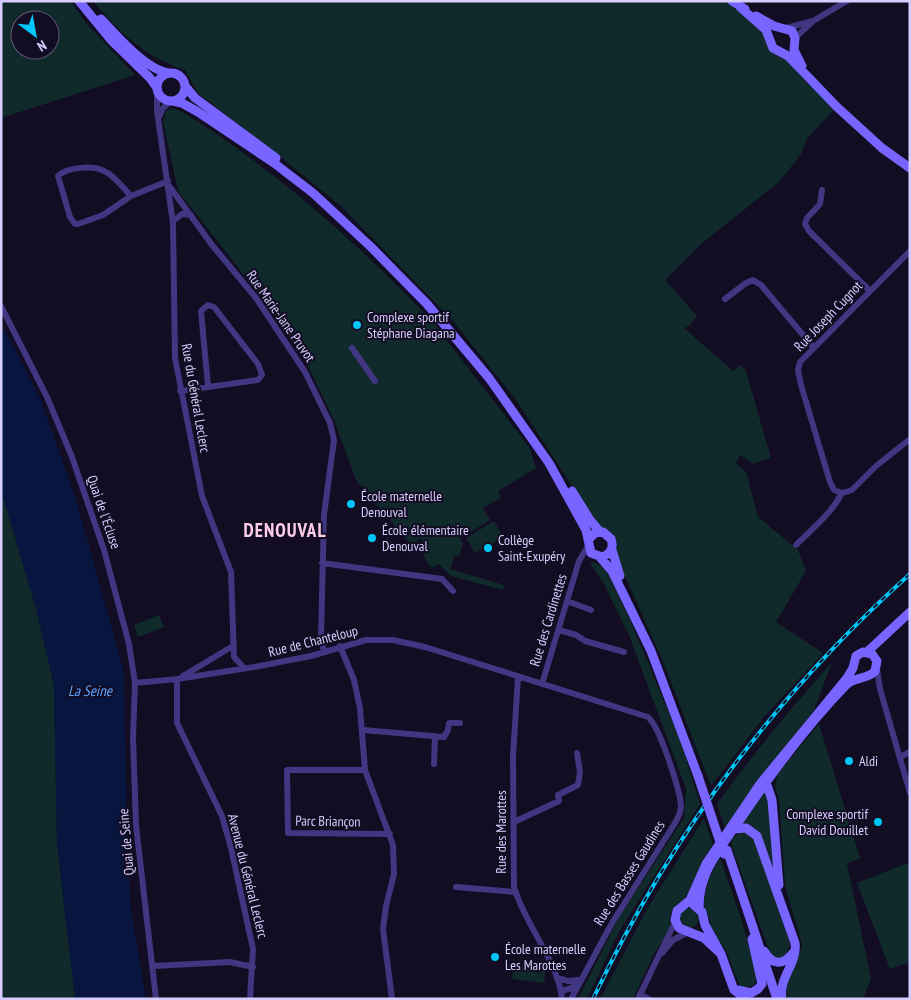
<svg xmlns="http://www.w3.org/2000/svg" width="911" height="1000" font-family="'PT Sans Narrow',sans-serif">
  <rect width="100%" height="100%" fill="#120d22"/>
  <path fill="#102a2c" fill-rule="evenodd" d="M1,1H71L85,22L135,75L1,118ZM20,20H50V50H20Z
    M93,1H726L761,30L770,50L787,61L807,83L837,107L807,138L801,154L779,182L701,244L665,280L697,316L689,326L684,328L733,371L741,365L746,371L771,458L753,464L740,455L736,463L746,472L758,517L798,550L806,571L776,622L823,653L764,717L711,786L664,664L616,556C615,531 612,537 596,523L516,400L453,321L343,208L282,158L198,93L185,70C145,57 120,33 93,1Z
    M172,108L181,111C281,173 367,251 447,337L445,338L529,447L536,468L498,491L501,498L483,508L490,520L460,538L463,544L459,556L455,555L450,569L504,585L503,590L451,576L439,564L432,568L425,560L422,538L411,545L356,480L334,420L307,364L262,298L178,191L163,121L166,111Z
    M1,490L36,608L54,685L57,843L75,999H1Z
    M494,521L503,537L475,553L466,538Z
    M594,562L604,568L610,578L629,617L681,742L700,804L620,930L587,999H578L619,917L684,818L686,789L629,635L604,584L590,563Z
    M159,615L164,627L138,637L134,625Z
    M832,662L814,710L757,782L725,828L717,804C753,754 791,708 832,662Z
    M819,724L860,858L847,864L871,978L863,999H787C783,980 799,962 802,944L785,886L779,799L775,787L778,773Z
    M765,788L768,794L776,875C767,853 764,824 737,826Z
    M704,818L714,847L687,895L671,911L669,930L654,954L633,999H600L647,909Z
    M739,833C752,831 754,840 759,850L790,944L787,954L781,958L774,957L770,953L732,847L731,840Z
    M720,858L741,918L757,976L754,985L747,988L740,986L725,949L710,927V920L703,906L708,880Z
    M910,862V962L890,969L857,883Z
    M679 918a10 10 0 1 1 20 0a10 10 0 1 1-20 0Z
    M515,964L546,968L544,983L512,979Z"/>
  <path fill="#08163f" d="M1,323L41,400L77,503L124,672L127,849L131,910L146,999H75L57,843L54,685L36,608L1,490Z"/>
  <g fill="none" stroke-linecap="round" stroke-linejoin="round">
    <path stroke="#413682" stroke-width="6" d="M813,21L847,1
      M786,28L813,21L795,38
      M157,91V111L173,223L175,358L202,496L231,572L234,657L243,667
      M159,117L163,108L171,101
      M170,187L212,245L256,298L305,372L330,423L334,440L324,515L321,637L324,652
      M822,190L820,204L807,218L805,224L809,231L870,291
      M131,196C123,188 114,175 104,171C93,165 67,167 58,176L70,217L75,224H78L103,215L131,196L168,181
      M173,221L182,214L191,215
      M725,299L746,283L753,280L761,285L814,348
      M1,306L47,397L72,457L104,550L129,644L135,683L133,738L136,825L156,999
      M352,348L375,381
      M180,391L258,380L262,375L258,364L214,307L208,305L201,311L208,386
      M842,493L834,490L830,482L801,385L798,370L800,362L910,251
      M842,493L852,490L876,466L910,439
      M796,545C813,528 831,514 842,493
      M322,563L442,579L453,591
      M567,601L591,610
      M559,630L576,635L585,641L624,652
      M340,646L354,680L360,708L365,770L393,845L394,874L386,906L383,929L392,999
      M877,669L880,689L910,793
      M183,676L233,646
      M518,677L513,756L514,887C524,923 559,963 562,999
      M177,679V723L222,816L231,848L253,949L250,999
      M135,683L177,679L254,667L311,656L366,640H393L425,647L648,717C660,727 679,788 681,805C681,811 678,818 675,823L612,923L571,999
      M542,684L579,561L588,546
      M363,730L444,737L448,730L449,723H460
      M900,757L910,752
      M434,764L435,736
      M365,770H287L288,833L390,834
      M514,822L559,801L558,795L578,785L580,772L577,753
      M456,887L515,892
      M662,953L673,940L688,932
      M154,966L230,962L253,967
      M557,978L568,981L578,980
      M561,991L572,988L578,980
      M640,994L649,999
      M638,999L675,922"/>
    <path stroke="#7864ff" stroke-width="9" d="M79,1L111,40L150,78L157,88
      M732,1L745,9
      M740,7L766,30L773,48L788,56L837,107L882,148L910,168
      M756,16L774,26L792,31L795,38L794,50L802,66
      M101,19C116,35 145,69 168,73
      M157 87a14 14 0 1 1 28 0a14 14 0 1 1-28 0Z
      M185,86L195,98L276,158
      M173,101L182,103L198,112L274,163L313,193L371,247L427,304L489,378L549,463L586,530L591,553L602,557C611,554 614,547 611,539L603,532L595,533L588,540
      M572,491L590,520L600,532
      M612,550L620,576
      M600,557L612,571L651,651L698,776
      M867,652L910,612
      M766,782L772,800L779,885
      M734,829L746,828L757,836L795,943C798,963 778,978 782,999
      M727,850L777,999
      M694,905L702,912L705,925L721,954L734,990L746,999
      M699,908C699,895 702,882 707,871C716,852 730,834 742,817C773,771 807,725 846,685C855,676 867,680 875,671L877,661L872,654L863,652L856,656L853,668L847,678L760,784L706,864L690,900L677,911L675,920L679,928L704,938L721,954
      M764,951C772,965 783,966 793,953
      M738,990L751,993L758,989L762,984L752,939"/>
    <defs>
      <path id="rail" d="M593,999C670,836 776,694 910,574"/>
    </defs>
    <use href="#rail" stroke="#00c5f8" stroke-width="4"/>
    <use href="#rail" stroke="#120d22" stroke-width="2" stroke-dasharray="5.5" stroke-linecap="butt"/>
    <path stroke="#7864ff" stroke-width="9" d="M698,776L724,854"/>
  </g>
  <g fill="#00c5f8" stroke="#120d22" stroke-width="2">
    <circle cx="357" cy="325" r="5"/>
    <circle cx="351" cy="504" r="5"/>
    <circle cx="372" cy="538" r="5"/>
    <circle cx="488" cy="548" r="5"/>
    <circle cx="849" cy="761" r="5"/>
    <circle cx="878" cy="822" r="5"/>
    <circle cx="495" cy="957" r="5"/>
  </g>
  <g text-anchor="middle" dominant-baseline="central" stroke-width="4" stroke-linejoin="round" paint-order="stroke">
    <g font-size="14" fill="#d8cdff" stroke="#120d22">
      <text transform="translate(281 316) rotate(55)">Rue Marie-Jane Pruvot</text>
      <text transform="translate(828 316) rotate(-46)">Rue Joseph Cugnot</text>
      <text transform="translate(196 398) rotate(80)">Rue du Général Leclerc</text>
      <text transform="translate(104 512) rotate(71)">Quai de l'Écluse</text>
      <text transform="translate(548 620) rotate(-73)">Rue des Cardinettes</text>
      <text transform="translate(313 641) rotate(-14)">Rue de Chanteloup</text>
      <text transform="translate(328 821) rotate(1)">Parc Briançon</text>
      <text transform="translate(501 832) rotate(-90)">Rue des Marottes</text>
      <text transform="translate(126 842) rotate(-95)">Quai de Seine</text>
      <text transform="translate(629 873) rotate(-58)">Rue des Basses Gaudines</text>
      <text transform="translate(248 876) rotate(76)">Avenue du Général Leclerc</text>
    </g>
    <g font-size="14" fill="#d8cdff" stroke="#120d22" text-anchor="start">
      <text x="367" y="317">Complexe sportif<tspan x="367" dy="16">Stéphane Diagana</tspan></text>
      <text x="361" y="496">École maternelle<tspan x="361" dy="16">Denouval</tspan></text>
      <text x="382" y="530">École élémentaire<tspan x="382" dy="16">Denouval</tspan></text>
      <text x="498" y="540">Collège<tspan x="498" dy="16">Saint-Exupéry</tspan></text>
      <text x="859" y="761">Aldi</text>
      <text x="868" y="814" text-anchor="end">Complexe sportif<tspan x="868" dy="16">David Douillet</tspan></text>
      <text x="505" y="949">École maternelle<tspan x="505" dy="16">Les Marottes</tspan></text>
    </g>
    <g font-size="15" font-style="italic" fill="#5ba2ff" stroke="#120d22">
      <text x="90" y="690">La Seine</text>
    </g>
    <g font-size="19" font-weight="bold" letter-spacing="1" fill="#ffcfe9" stroke="#120d22">
      <text x="285" y="530">DENOUVAL</text>
    </g>
  </g>
  <rect width="911" height="1000" fill="none" stroke="#d8cdff" stroke-width="5"/>
  <g transform="translate(35 35) rotate(148)"><circle r="24" fill="#120d22" stroke="#615a7a"/>
  <path d="M0-4L9 19L0 12L-9 19Z" fill="#00c5f8"/>
  <text y="-8" font-size="14" font-weight="bold" text-anchor="middle" fill="#d8cdff">N</text>
  </g>
</svg>
